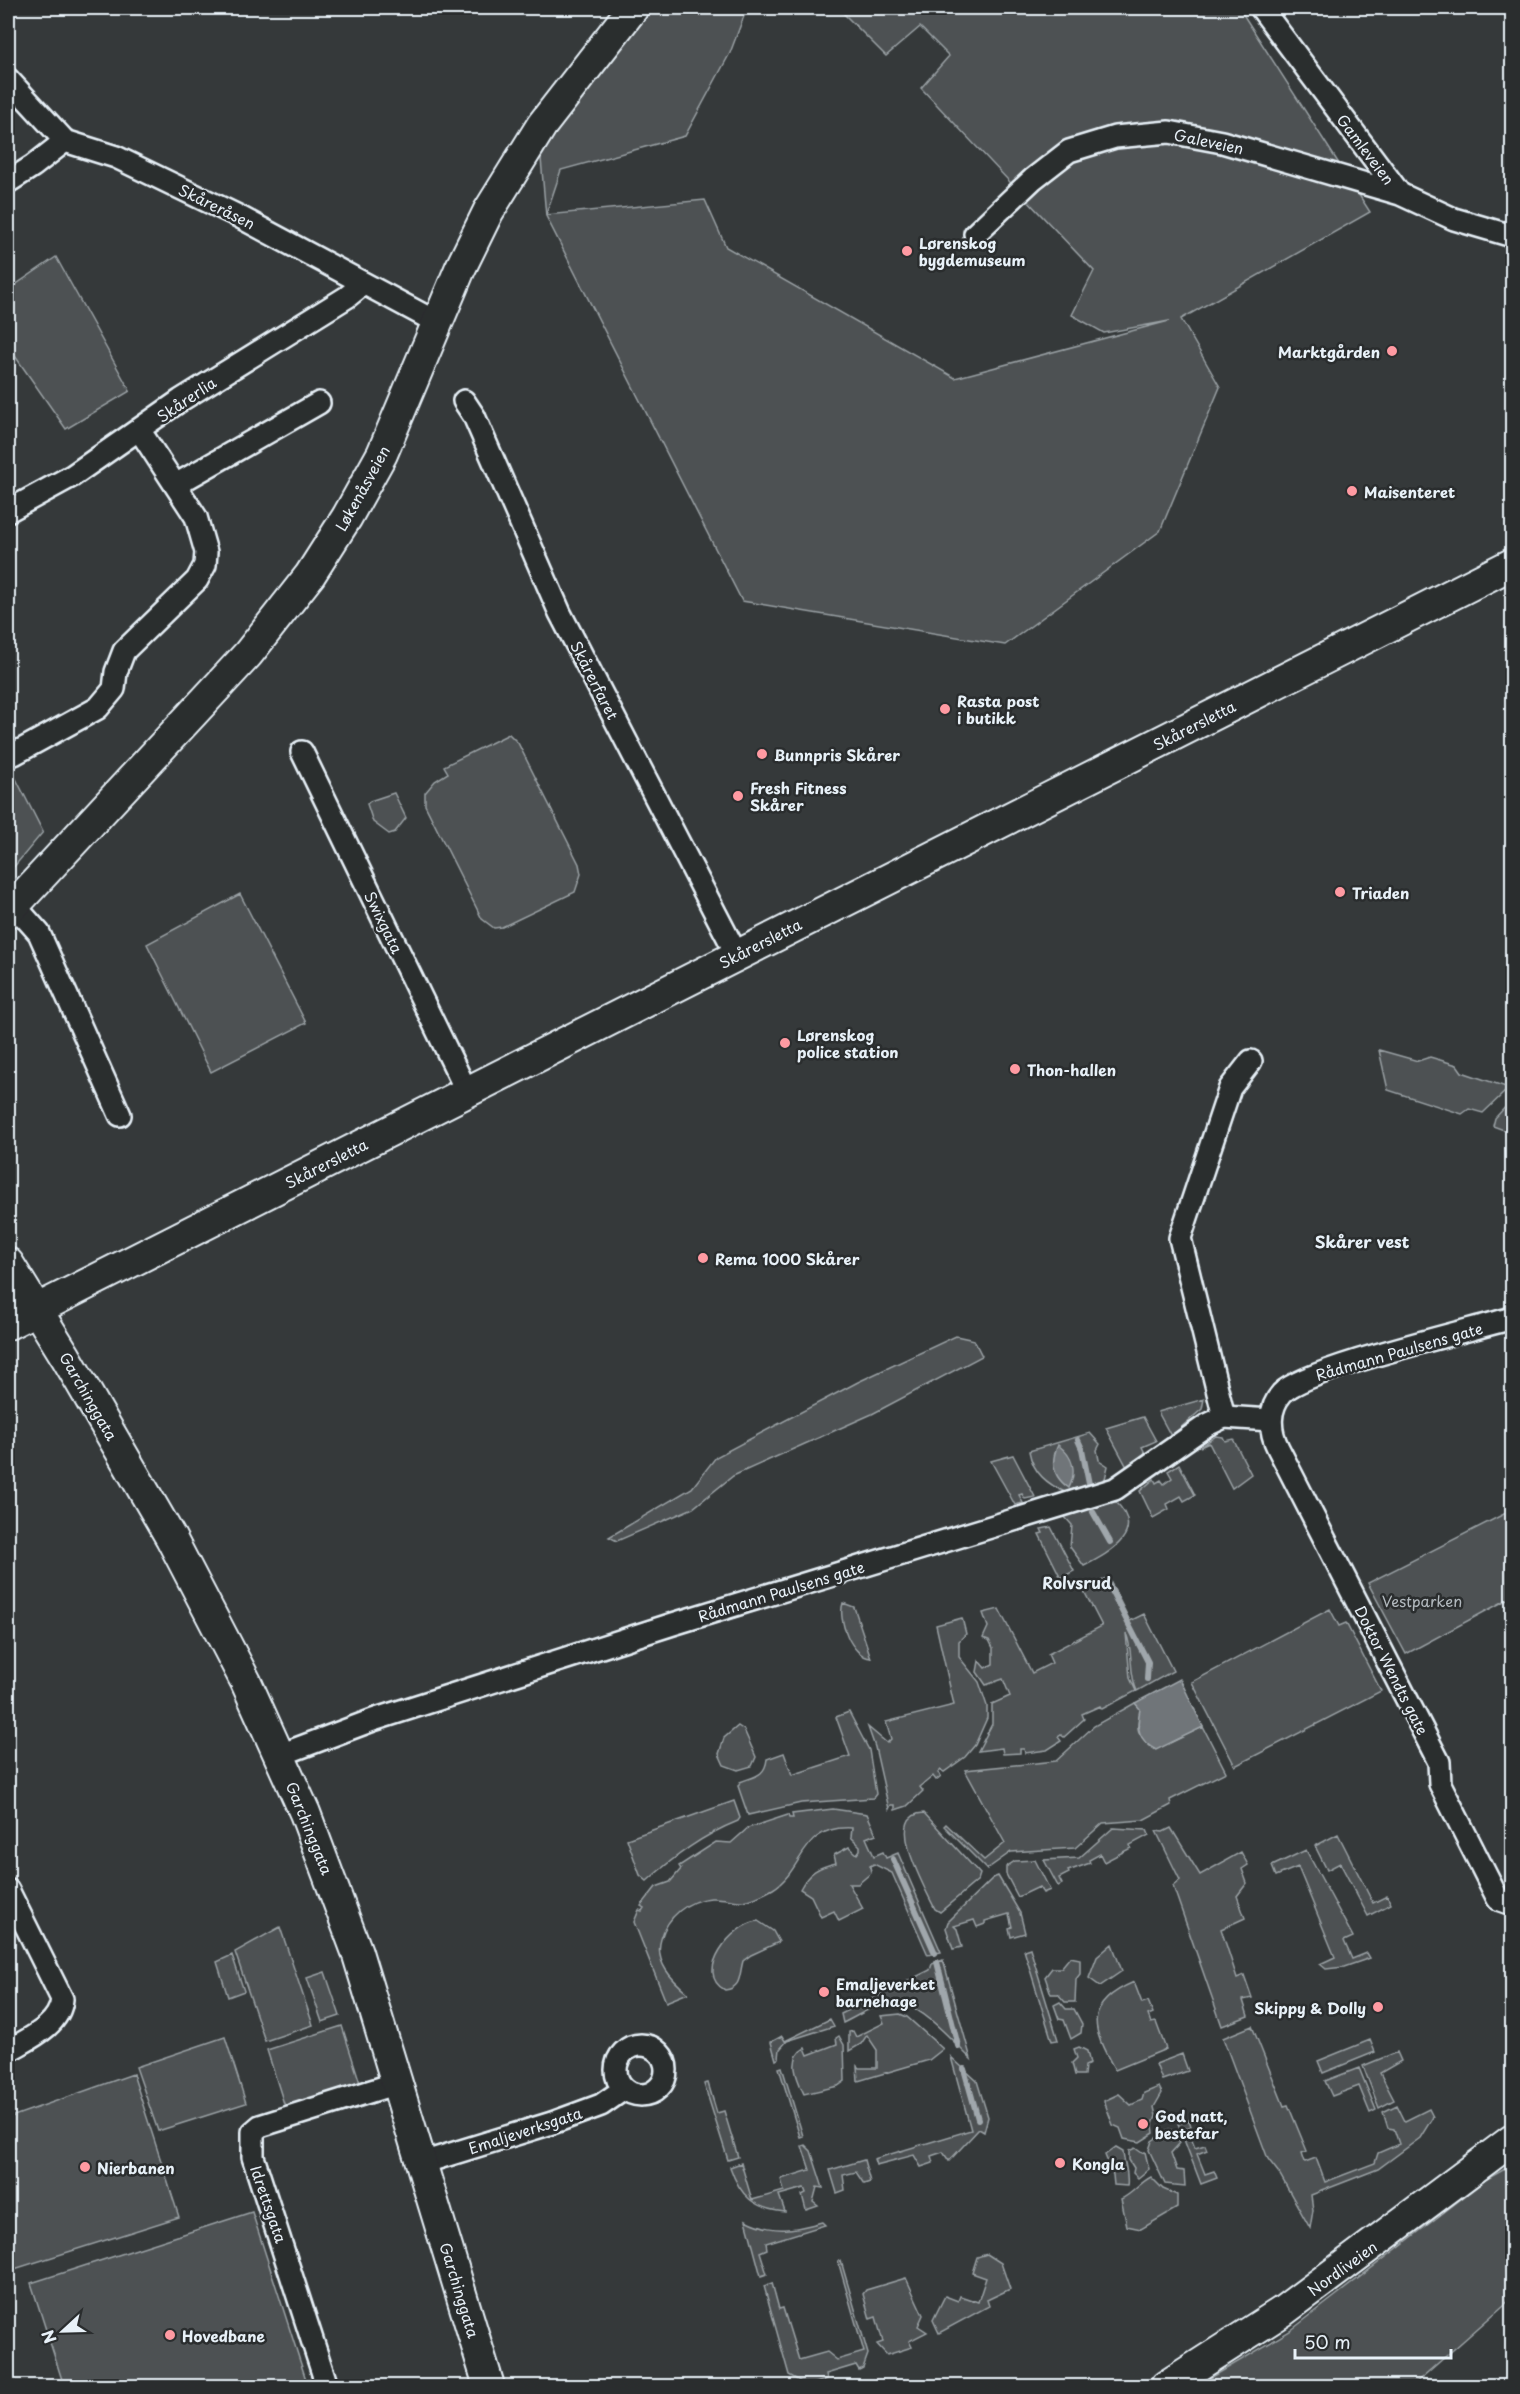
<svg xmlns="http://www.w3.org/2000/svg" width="1520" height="2394" font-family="'Playpen Sans',sans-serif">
  <rect width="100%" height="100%" fill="#35393a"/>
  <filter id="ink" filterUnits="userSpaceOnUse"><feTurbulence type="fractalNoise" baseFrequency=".0167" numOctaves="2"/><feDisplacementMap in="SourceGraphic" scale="12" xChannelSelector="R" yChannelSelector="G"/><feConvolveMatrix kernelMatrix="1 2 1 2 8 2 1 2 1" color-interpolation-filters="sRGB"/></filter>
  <g filter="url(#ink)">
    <path fill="#4d5152" stroke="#9aa1a5" stroke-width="1.5" d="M653,8H747L730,53L685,136L561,170L546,215L705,200L726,247L955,378L1169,321L1104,333L1072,315L1094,271L921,88L949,56L920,27L886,56L838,8H1239L1370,212L1181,319L1220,387L1160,531L1005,645L742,601L546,216L540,147Z
      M56,257L130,391L66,429L8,346V290Z
      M509,734L518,743L579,864L581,874L575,892L502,927L494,928L482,919L425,805V793L435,781L448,773L444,766Z
      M8,763L43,832L8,874Z
      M394,793L406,818L395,832L389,834L373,822L367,804L370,801Z
      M240,894L306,1023L211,1072L147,944Z
      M1379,1050L1418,1061L1430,1057L1457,1065L1462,1072L1509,1088L1483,1113L1469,1109L1462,1114L1388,1090Z
      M1512,1100V1133L1493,1126L1495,1118Z
      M956,1336L974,1340L982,1356L872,1414L733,1476L693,1508L617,1541L609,1537L692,1488L716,1457L858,1382Z
      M1204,1399L1202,1409L1171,1436L1158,1412Z
      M1143,1417L1156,1441L1142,1447L1145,1453L1127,1467L1106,1428Z
      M1090,1433L1100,1444L1097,1450L1099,1460L1108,1466L1104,1483L1067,1493C1047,1484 1033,1473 1029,1451Z
      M1216,1436L1223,1437L1225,1441L1233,1439L1251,1474L1232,1488L1209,1443L1200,1447Z
      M1013,1455L1035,1497L1025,1499L1022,1494L1019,1495L1023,1503L1015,1505L991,1461Z
      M1179,1464L1195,1495L1184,1501L1181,1496L1167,1504L1169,1509L1153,1518L1140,1491L1154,1479L1156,1483L1161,1480L1164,1484L1172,1478L1168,1471Z
      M1114,1500C1148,1532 1111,1552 1084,1566L1070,1547L1072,1525L1063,1515Z
      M1512,1510V1597L1406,1654L1368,1583Z
      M1051,1527L1074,1571L1061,1578L1039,1534L1043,1533L1041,1529Z
      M1108,1577L1130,1621L1144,1614L1173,1671L1137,1691C1128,1672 1134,1652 1126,1633L1130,1678L1136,1691L1102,1709L1100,1706L1082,1714L1084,1719L1064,1737L1061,1735L1058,1737L1061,1741L1047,1750L1025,1753L1024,1749H1020V1753L1003,1754L1002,1748L978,1751L992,1724V1704L1010,1696L1003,1679L986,1685L977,1672L979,1661L985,1668L993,1664V1648L989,1640L983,1638L988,1627L983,1613L999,1609L1032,1673L1052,1663L1048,1654L1102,1626L1084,1591Z
      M843,1603L854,1607L871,1658C852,1657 837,1620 843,1603Z
      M1330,1609L1339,1626L1346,1623L1381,1691L1235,1766L1192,1682Z
      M962,1618L966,1634L959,1641V1657L979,1682L987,1706V1718L975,1745L965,1757L944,1772L941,1770L938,1773L941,1776L936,1780L933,1776L920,1787L923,1791L907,1806L895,1810V1805H891L889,1809L875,1747L868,1727L887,1743L891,1739L886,1722L954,1705L936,1625Z
      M1135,1703L1141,1709C1134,1733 1138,1734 1156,1749L1203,1727L1226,1772L1170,1800L1171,1805L1143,1820L1103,1823L1075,1848L1011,1852L987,1869L944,1826L946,1824L984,1860L1005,1843L965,1770L1056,1761L1094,1726Z
      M849,1712L869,1750L876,1794L873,1798L801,1803L748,1815L738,1786L740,1782C754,1776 765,1777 767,1759L784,1753L792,1775L850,1756L836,1717Z
      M738,1726L744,1730L756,1757L752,1766L738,1770L724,1765L719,1754L724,1738Z
      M734,1801L740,1818L738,1821C703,1835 675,1856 647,1881L640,1875L627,1839Z
      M833,1809L867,1814L876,1834L866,1838L874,1856L883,1852L886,1858L898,1853L941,1952L928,1955L892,1873L874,1864L870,1866L871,1873L858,1884H849L863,1909L839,1921L834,1911L821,1917L811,1896L800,1889C809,1872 818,1867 836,1863L834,1855L849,1847L857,1854L860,1850V1846L851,1837L852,1828C800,1825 805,1869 773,1889C764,1894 753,1900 743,1901C732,1901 722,1897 711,1898C687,1900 667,1917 661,1939C654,1962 672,1980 688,1993L666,2002L634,1922L639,1910L642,1911L644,1908L641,1906L656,1887L670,1882L681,1869L679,1866L716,1842L731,1843L748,1828L788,1815L789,1818H793L792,1814Z
      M924,1813L980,1874L978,1880L940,1912L935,1909C927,1892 882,1814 924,1813Z
      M1113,1828L1147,1830L1149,1835L1130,1845L1131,1848L1104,1862L1100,1854L1089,1860L1090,1863L1068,1871L1069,1873L1059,1878L1062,1884L1058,1886L1044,1860L1079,1858Z
      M1171,1828L1200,1875L1241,1852L1248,1865L1242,1869L1247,1883L1237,1896L1245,1918L1221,1929L1237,1978L1244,1975L1252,1998L1243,2000L1248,2016L1222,2026L1173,1886L1180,1880L1156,1831L1163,1832Z
      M1338,1834L1373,1903L1387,1896L1391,1904L1368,1916L1340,1863L1327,1870L1315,1846Z
      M1306,1850L1353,1937L1344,1941L1352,1959L1367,1953L1370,1958L1344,1967L1326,1969L1320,1964L1335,1957L1298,1867L1276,1876L1272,1866Z
      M1035,1860L1050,1890L1043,1893L1039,1887L1018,1897L1006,1874V1867L1015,1861Z
      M998,1876L1020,1913L1025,1933L1011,1937L1009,1928L1012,1927L1009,1914L985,1921V1924L977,1927L974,1920L954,1926L957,1929L962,1947L953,1949L946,1928L948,1922L993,1878Z
      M758,1921L773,1931L779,1942L751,1955L743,1961C739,1974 742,1988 725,1990C693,1973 732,1924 758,1921Z
      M280,1927L313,2025L265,2041L235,1952Z
      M1112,1944L1122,1971L1100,1986L1089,1978L1097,1957Z
      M1030,1948L1058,2040L1052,2041L1024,1950Z
      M232,1955L244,1991L228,1997L217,1962Z
      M1070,1957L1080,1959V1974L1076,1979L1075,2002H1065L1058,1994H1051L1045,1977L1052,1968H1061Z
      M943,1960L971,2059C951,2040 914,1994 885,2003C870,2007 856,2017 843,2023L841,2014L930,1970L932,1964Z
      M325,1972L340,2016L322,2022L307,1978Z
      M1134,1982L1142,2003L1148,2001L1153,2013L1148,2015L1151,2023L1156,2022L1166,2049L1115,2070C1091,2028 1083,2004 1134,1982Z
      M1060,2002L1066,2009H1074L1082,2024L1081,2033L1071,2039L1064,2020L1059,2019L1054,2005Z
      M900,2014L907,2017L943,2049L929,2060L858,2081L857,2066L859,2068H877V2050L867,2035L861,2044L849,2051V2032L853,2031L856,2037L884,2023L881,2016Z
      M830,2019L834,2026L787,2041L780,2049L779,2058L776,2060L771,2042L782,2036L785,2041Z
      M342,2026L361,2086L286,2110L267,2050Z
      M1252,2026L1284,2106L1288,2105L1307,2151L1302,2153L1305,2162L1316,2158L1325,2182L1375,2163L1378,2153L1399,2144L1394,2129L1388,2128L1383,2112L1397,2105L1405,2121L1429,2109L1433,2117L1420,2138L1378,2169L1311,2195L1313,2210L1310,2228L1279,2173L1268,2159L1223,2038Z
      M839,2036L844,2045L845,2081L838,2086L804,2094C797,2079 787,2058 805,2048L808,2055L837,2044L836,2038Z
      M225,2037L246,2103L158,2131L136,2067Z
      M1370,2040L1375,2052L1323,2073L1318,2061Z
      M1079,2047L1087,2051L1090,2064L1085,2066L1084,2075H1075L1072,2063L1077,2058L1074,2049Z
      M1397,2052L1401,2061L1380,2073L1394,2100L1379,2108L1363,2066Z
      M1182,2054L1188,2071L1162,2080L1156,2064Z
      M951,2057L977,2081L988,2117L984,2132L979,2129L949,2161L943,2152L931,2156L933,2163L921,2167L914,2155L876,2165L874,2159L971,2130Z
      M782,2067L803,2136L800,2137L779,2068Z
      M1359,2068L1376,2110L1370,2113L1359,2086L1332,2096L1325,2081Z
      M133,2074L179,2217L8,2271V2118Z
      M708,2083L717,2113L724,2111L738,2157L728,2160L704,2084Z
      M1159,2087L1162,2093L1154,2107L1156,2116L1153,2124L1154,2133L1140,2142L1124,2139L1120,2128L1113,2125L1104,2101L1119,2094L1131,2105L1142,2100L1144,2093Z
      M1189,2120L1191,2126L1187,2128L1195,2148L1205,2145L1207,2150L1197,2154L1205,2174L1214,2171L1217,2178L1201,2184L1178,2124Z
      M1169,2129L1176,2132L1180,2143L1171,2153L1177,2170L1184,2171L1185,2186L1165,2184L1149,2150L1152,2141Z
      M805,2145L811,2151L823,2188L817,2187L813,2202L818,2206L806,2210L802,2195L806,2193L804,2188L779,2195L785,2212C754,2209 740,2196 730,2167L741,2163L752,2200L784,2191L781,2179L810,2170L802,2146Z
      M1116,2147L1123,2151C1124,2164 1129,2172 1127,2186L1114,2185L1113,2175L1105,2155Z
      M1135,2148L1142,2153L1145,2152L1149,2169L1138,2178L1133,2173L1134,2168L1129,2160V2151Z
      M864,2160L870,2182L864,2184L856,2172L843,2175L845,2190L837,2193L830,2170Z
      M1512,2165V2298L1412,2386H1197L1290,2331L1487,2179Z
      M1151,2177L1163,2189L1177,2195V2208L1141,2229L1127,2226L1121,2199C1134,2193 1139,2183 1151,2177Z
      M252,2212L308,2386H64L31,2283Z
      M746,2220C773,2234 794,2230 822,2222L825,2225L766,2243L767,2249L760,2252L767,2274L761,2276Z
      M987,2254L1001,2263L1010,2289L987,2300L989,2306L939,2333L933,2320L945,2296L958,2301L960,2296L978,2302L986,2278L972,2273L977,2257Z
      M838,2261H841L868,2354L863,2368L859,2370L856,2365L826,2374L827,2379L808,2386L789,2375L764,2286L772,2283L779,2309L783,2308L799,2360L827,2352L837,2360L864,2352Z
      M906,2278L923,2315L918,2326L927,2332L909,2341L912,2347L887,2355L877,2344L883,2342L876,2317L870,2319L863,2294L866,2290Z"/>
    <path fill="#707579" stroke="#a0a7ac" stroke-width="1.5" d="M1058,1445C1073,1456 1077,1471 1069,1488C1053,1477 1050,1462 1058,1445Z
      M1180,1679L1203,1727L1156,1750C1138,1740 1136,1728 1140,1709L1135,1703Z"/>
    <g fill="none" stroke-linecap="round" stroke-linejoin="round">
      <path stroke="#a0a7ac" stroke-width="6" d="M1078,1440L1082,1449L1089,1484
        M1093,1512L1110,1542
        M1108,1584L1148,1662L1147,1679
        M893,1859L935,1953
        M937,1962L958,2046
        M964,2069L978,2119"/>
      <defs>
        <path id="street" d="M1261,8L1400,194L1454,219L1512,236
          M8,79L65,141L116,157L238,216L438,323
          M8,182L33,166L65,141
          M975,234L1033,179L1069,151L1115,137L1169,132L1222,142L1400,194
          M464,401L474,416L560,613L737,955
          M177,484L319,403
          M8,511L72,476L181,400L347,297L363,284
          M302,752L467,1092
          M14,754L98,708L114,689L116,672L124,651L197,580L205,565L206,552L196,517L140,431
          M14,905L39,933L120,1115
          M1512,1318C1472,1330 1304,1369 1282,1393C1268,1409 1269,1430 1278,1448L1439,1762L1440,1784L1498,1899L1512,1904
          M1224,1417L1180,1238L1230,1088L1251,1061
          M280,1755L373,1720L673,1624L1115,1489L1207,1425L1224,1417L1271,1420
          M8,1890L62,1999C60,2026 28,2039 8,2051
          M616 2070a25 25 0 1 1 50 0a25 25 0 1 1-50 0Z
          M422,2163L552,2123L601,2105L624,2089
          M327,2386L253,2157V2132L260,2126L397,2083"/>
        <path id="secondary" d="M8,912L248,654L310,575L347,517L382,454L460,269L488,212L542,125L633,8
          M8,1263L66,1357L171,1538L246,1682L305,1813L357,1952L489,2386
          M8,1324L1512,564
          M1166,2386L1283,2311L1512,2140"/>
      </defs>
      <use href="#street" stroke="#e8f1f8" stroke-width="26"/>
      <use href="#secondary" stroke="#e8f1f8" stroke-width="34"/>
      <use href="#street" stroke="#2a2d2e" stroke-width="21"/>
      <use href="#secondary" stroke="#2a2d2e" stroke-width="30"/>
    </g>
  </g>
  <g fill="#ff9aa2" stroke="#2a2d2e" stroke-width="2">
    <circle cx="907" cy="251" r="6"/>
    <circle cx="1392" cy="351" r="6"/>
    <circle cx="1352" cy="491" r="6"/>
    <circle cx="945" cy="709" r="6"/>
    <circle cx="762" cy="754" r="6"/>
    <circle cx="738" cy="796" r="6"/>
    <circle cx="1340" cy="892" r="6"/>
    <circle cx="785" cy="1043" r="6"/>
    <circle cx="1015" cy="1069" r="6"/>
    <circle cx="703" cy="1258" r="6"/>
    <circle cx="824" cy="1992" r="6"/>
    <circle cx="1378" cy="2007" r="6"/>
    <circle cx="1143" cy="2124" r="6"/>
    <circle cx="1060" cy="2163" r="6"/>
    <circle cx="85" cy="2167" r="6"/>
    <circle cx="170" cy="2335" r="6"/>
  </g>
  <g text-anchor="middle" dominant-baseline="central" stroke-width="5" stroke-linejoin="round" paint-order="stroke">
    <g font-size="15" fill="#e8f1f8" stroke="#2a2d2e">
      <text transform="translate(1209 141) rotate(12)">Galeveien</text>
      <text transform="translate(1366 149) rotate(53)">Gamleveien</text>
      <text transform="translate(217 206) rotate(26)">Skåreråsen</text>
      <text transform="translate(186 399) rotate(-34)">Skårerlia</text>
      <text transform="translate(362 488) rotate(-61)">Løkenåsveien</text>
      <text transform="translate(595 680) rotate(63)">Skårerfaret</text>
      <text transform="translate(1194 725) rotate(-27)">Skårersletta</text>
      <text transform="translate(384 922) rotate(64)">Swixgata</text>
      <text transform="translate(760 943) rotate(-27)">Skårersletta</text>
      <text transform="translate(326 1163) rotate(-27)">Skårersletta</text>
      <text transform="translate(1399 1351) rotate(-16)">Rådmann Paulsens gate</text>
      <text transform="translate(89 1396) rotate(60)">Garchinggata</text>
      <text transform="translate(781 1591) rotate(-17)">Rådmann Paulsens gate</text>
      <text transform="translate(1392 1670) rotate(63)">Doktor Wendts gate</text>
      <text transform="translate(310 1828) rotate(68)">Garchinggata</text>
      <text transform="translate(525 2130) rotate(-18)">Emaljeverksgata</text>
      <text transform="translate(269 2204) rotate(71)">Idrettsgata</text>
      <text transform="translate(1342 2268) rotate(-36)">Nordliveien</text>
      <text transform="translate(460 2290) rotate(73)">Garchinggata</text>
    </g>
    <g font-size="15" font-weight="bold" fill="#e8f1f8" stroke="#2a2d2e" text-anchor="start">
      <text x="919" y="242">Lørenskog<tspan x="919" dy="17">bygdemuseum</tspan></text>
      <text x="1380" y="351" text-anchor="end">Marktgården</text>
      <text x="1364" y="491">Maisenteret</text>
      <text x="957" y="700">Rasta post<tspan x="957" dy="17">i butikk</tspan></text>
      <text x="774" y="754">Bunnpris Skårer</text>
      <text x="750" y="787">Fresh Fitness<tspan x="750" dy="17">Skårer</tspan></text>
      <text x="1352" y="892">Triaden</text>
      <text x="797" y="1034">Lørenskog<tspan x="797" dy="17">police station</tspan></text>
      <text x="1027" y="1069">Thon-hallen</text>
      <text x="715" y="1258">Rema 1000 Skårer</text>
      <text x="836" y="1983">Emaljeverket<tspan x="836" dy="17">barnehage</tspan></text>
      <text x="1366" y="2007" text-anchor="end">Skippy &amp; Dolly</text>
      <text x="1155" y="2115">God natt,<tspan x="1155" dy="17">bestefar</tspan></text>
      <text x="1072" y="2163">Kongla</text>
      <text x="97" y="2167">Nierbanen</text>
      <text x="182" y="2335">Hovedbane</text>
    </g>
    <g font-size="15" fill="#b2b9be" stroke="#2a2d2e">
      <text x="1422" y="1600">Vestparken</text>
    </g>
    <g font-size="16" font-weight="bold" fill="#e8f1f8" stroke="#2a2d2e">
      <text x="1362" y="1241">Skårer vest</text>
      <text x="1077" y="1582">Rolvsrud</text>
    </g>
  </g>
  <rect width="1520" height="2394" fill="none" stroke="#2a2d2e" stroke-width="30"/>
  <rect x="15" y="15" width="1490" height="2364" fill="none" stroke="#e8f1f8" stroke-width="2" filter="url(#ink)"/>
  <g transform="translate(63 2331) rotate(248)" stroke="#2a2d2e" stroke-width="4.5" paint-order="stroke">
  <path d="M0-4.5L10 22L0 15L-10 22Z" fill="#e8f1f8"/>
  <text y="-9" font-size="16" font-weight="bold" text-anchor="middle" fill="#e8f1f8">N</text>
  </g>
  <path d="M1295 2349v9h156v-9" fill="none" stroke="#e8f1f8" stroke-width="3"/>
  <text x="1304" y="2349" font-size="18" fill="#e8f1f8" stroke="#2a2d2e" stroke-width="4.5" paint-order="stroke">50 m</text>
</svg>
